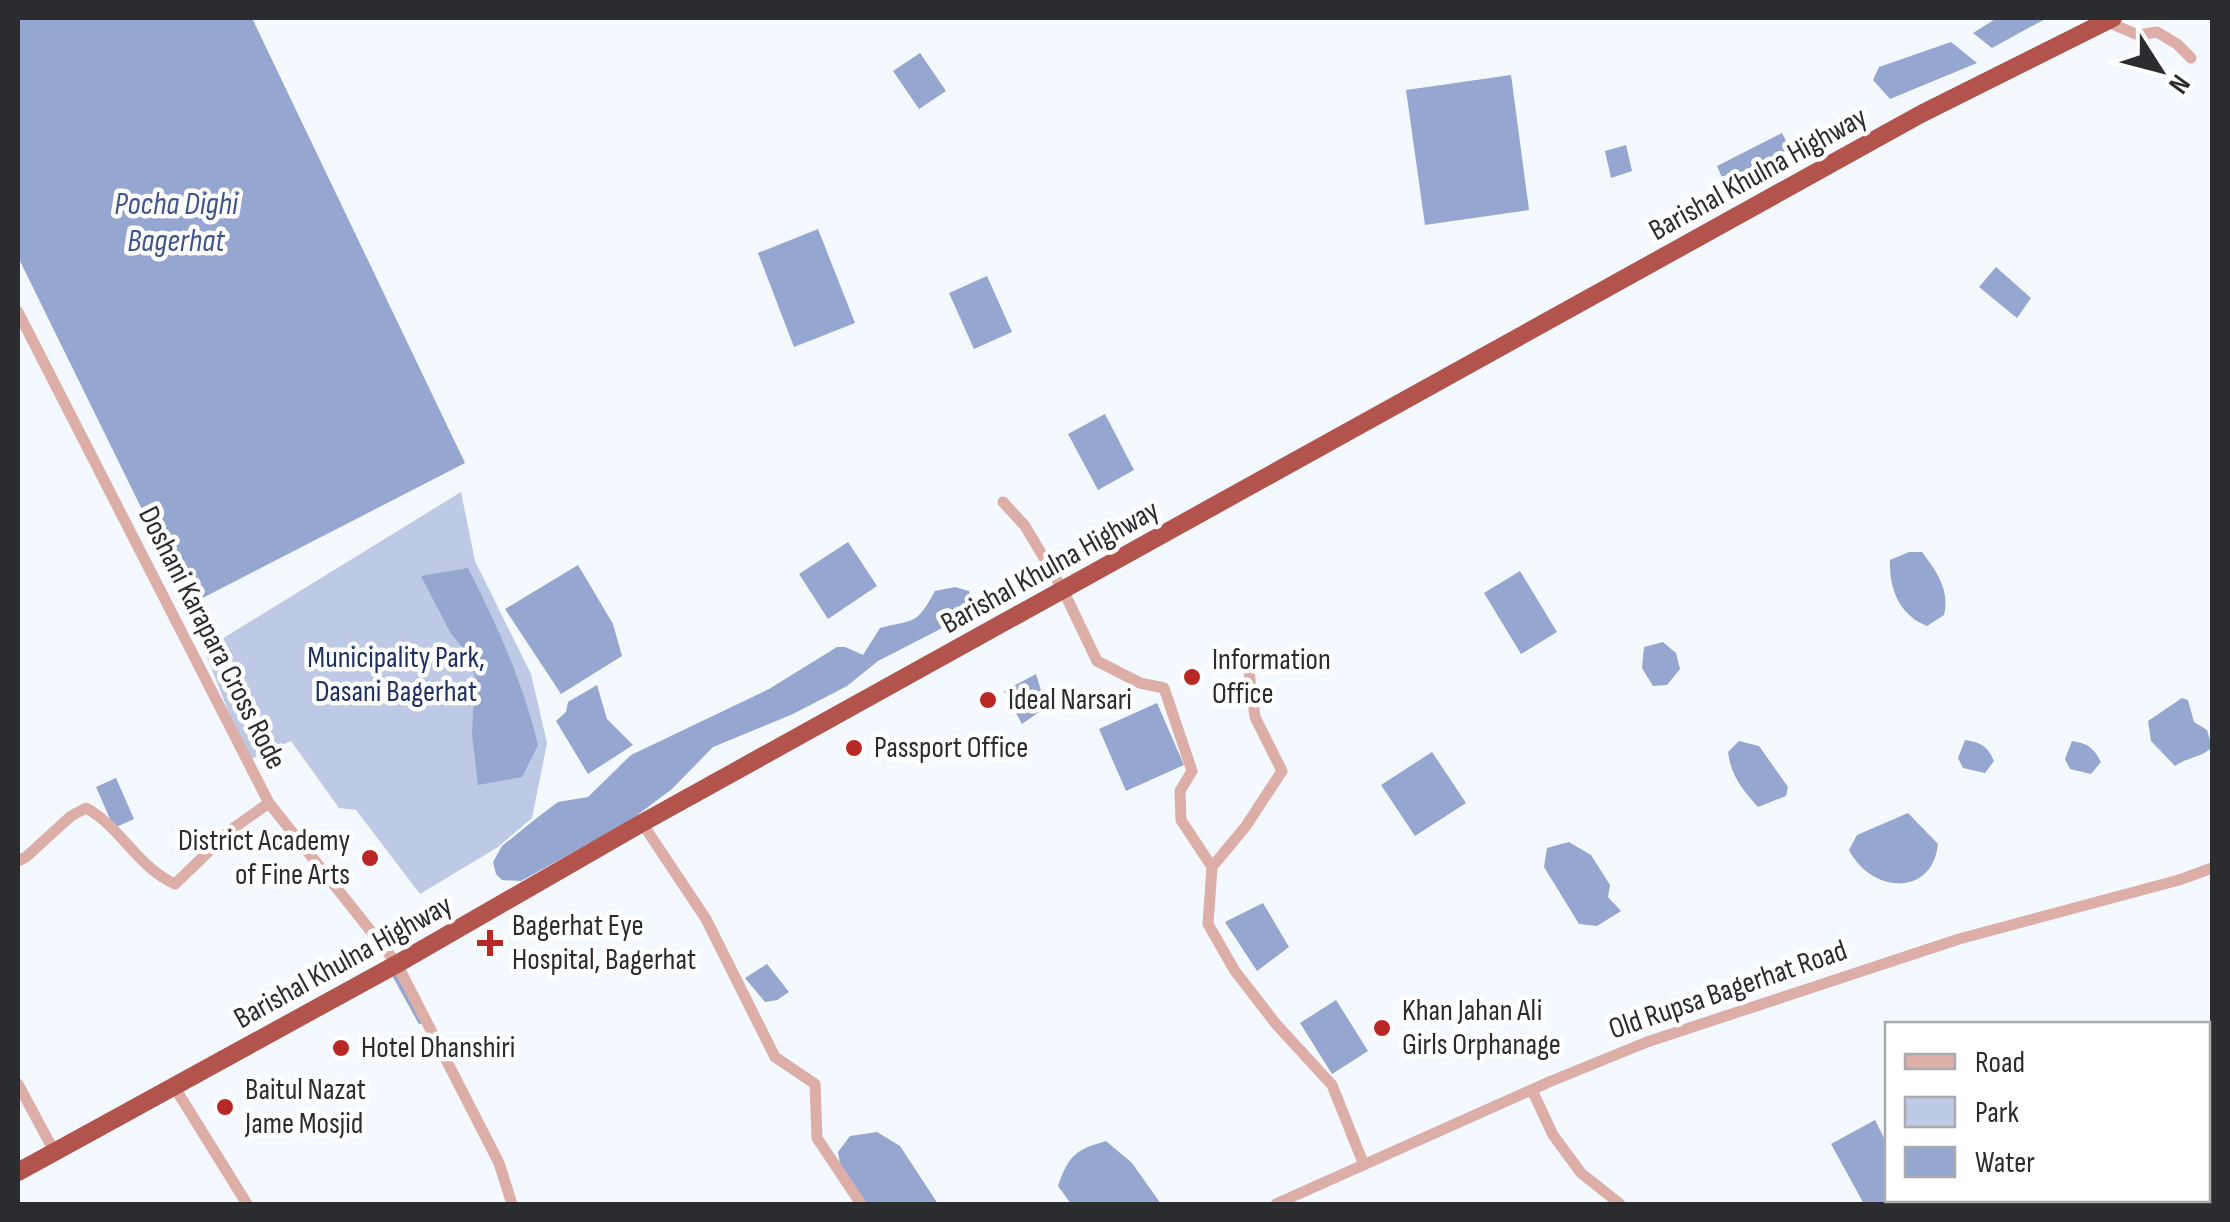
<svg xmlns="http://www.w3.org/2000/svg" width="2230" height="1222" font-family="'Sofia Sans Condensed',sans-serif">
  <rect width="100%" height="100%" fill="#f4f8ff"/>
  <path fill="#bdc9e5" d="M461,492L475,561L531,674L547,743L532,818L498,847L420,894L356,810L339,808L291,741L248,760L204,650Z"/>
  <path fill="#95a6d0" d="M18,18H252L465,463L189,605L18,257Z
    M1997,18H2047L1992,48L1973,33Z
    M1951,42L1977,63L1890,99L1873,80L1879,67Z
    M920,53L946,91L919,109L893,71Z
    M1511,75L1529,210L1425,225L1406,90Z
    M1782,133L1790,149L1724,182L1717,166Z
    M1626,145L1632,171L1611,178L1605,151Z
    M818,229L855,323L794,347L758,253Z
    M1996,267L2031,298L2017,318L1979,287Z
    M987,276L1012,332L974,349L949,293Z
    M1105,414L1134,470L1098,490L1068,434Z
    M848,542L877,586L828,619L799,574Z
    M1909,552H1922C1937,572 1950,590 1944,615L1927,626C1899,615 1889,588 1890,560Z
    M578,565L613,624L622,656L561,694L505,609Z
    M468,568C497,625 523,682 538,745L522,777L478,785L472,735L475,676L464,650L450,632L421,576Z
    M1520,571L1557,632L1521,654L1484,593Z
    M955,587L969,591L971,600L954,622L878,661L847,686L793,714L713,747L672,789L628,822L521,881L502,880L496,874L493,862L502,846L538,817L558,802L588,797L631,755L769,689L837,647H845L863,655L880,628C915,619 916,626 935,591Z
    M1663,642L1676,653L1680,669L1667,685L1653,686L1642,668L1644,647Z
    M1036,674L1046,707L1022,724L1004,691Z
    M597,685L607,719L633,745L588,774L556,721L566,712L568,702Z
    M2182,698L2188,700L2194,722L2207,730L2212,747C2204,757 2187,757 2175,766L2151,741L2148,721Z
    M1157,703L1184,765L1126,791L1099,729Z
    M1965,740C1981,742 1988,747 1994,761L1985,773L1963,768L1958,758Z
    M1739,741L1759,746L1788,787L1786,796L1758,807C1742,789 1731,776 1728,752Z
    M2072,741C2087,743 2094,748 2101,762L2091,774L2070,769L2065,759Z
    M1432,752L1466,803L1415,836L1381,785Z
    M116,778L134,819L114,828L96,787Z
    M1908,813L1938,844C1932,898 1871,893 1849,850L1857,835Z
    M1569,842L1591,855L1610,885L1608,897L1621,911L1597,926L1579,924L1544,867L1547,848Z
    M1263,903L1289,947L1257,971L1225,922Z
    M767,964L789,992L777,1000L765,1002L745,978Z
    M1336,1000L1368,1051L1332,1074L1300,1023Z
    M1875,1120L1887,1144L1888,1200L1879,1204H1864L1831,1144Z
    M877,1132L900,1146L938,1204H867L841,1169L838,1152L850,1136Z
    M1106,1141L1132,1163L1161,1204H1071L1058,1186C1069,1155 1075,1150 1106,1141Z"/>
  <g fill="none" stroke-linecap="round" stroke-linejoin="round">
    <path stroke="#95a6d0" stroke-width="4" d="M393,973L420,1022"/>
    <path stroke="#dcaea7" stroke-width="11" d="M2105,21L2138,35L2157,32L2177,44L2191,58
      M18,312L269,803L397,964L499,1163L512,1204
      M1003,502L1025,526L1063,590L1097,661L1140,683L1164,688L1192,771L1180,791L1181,820L1212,867L1208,924L1235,971L1276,1024L1332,1085L1364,1165
      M642,823L706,919L775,1057L815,1084L817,1138L861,1204
      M18,861L26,857L71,816L86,808C121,827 137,867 175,884L232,829L269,803
      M1212,867L1246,826L1282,771L1255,717L1247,656
      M18,1084L55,1153
      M175,1088L247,1204
      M1532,1090L1553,1135L1581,1173L1620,1204
      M1276,1204L1549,1082L1647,1042L1959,939L2179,880L2212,868"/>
    <path stroke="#b2544c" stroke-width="18" d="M18,1172L397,964L642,823L1921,114L2113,18"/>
  </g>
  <g fill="#b82926" stroke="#fff" stroke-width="4">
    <circle cx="1192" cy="677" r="10"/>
    <circle cx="988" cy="700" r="10"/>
    <circle cx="854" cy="748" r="10"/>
    <circle cx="370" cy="858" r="10"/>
    <path d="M485 928h10v10h10v10h-10v10h-10v-10h-10v-10h10z"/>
    <circle cx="1382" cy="1028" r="10"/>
    <circle cx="341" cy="1048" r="10"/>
    <circle cx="225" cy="1107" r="10"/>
  </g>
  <g text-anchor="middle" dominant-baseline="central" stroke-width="9" stroke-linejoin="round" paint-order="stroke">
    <g font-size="30" fill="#2a2c30" stroke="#fff">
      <text transform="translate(1758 174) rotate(-29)">Barishal Khulna Highway</text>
      <text transform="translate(1050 567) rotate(-29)">Barishal Khulna Highway</text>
      <text transform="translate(212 638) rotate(63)">Doshani Karapara Cross Rode</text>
      <text transform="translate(343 962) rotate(-29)">Barishal Khulna Highway</text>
      <text transform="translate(1728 990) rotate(-19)">Old Rupsa Bagerhat Road</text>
    </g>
    <g font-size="30" fill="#1f3064" stroke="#fff">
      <text x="396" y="658">Municipality Park,<tspan x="396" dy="34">Dasani Bagerhat</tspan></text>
    </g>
    <g font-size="30" fill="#2a2c30" stroke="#fff" text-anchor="start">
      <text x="1212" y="660">Information<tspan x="1212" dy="34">Office</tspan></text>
      <text x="1008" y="700">Ideal Narsari</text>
      <text x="874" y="748">Passport Office</text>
      <text x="350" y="841" text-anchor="end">District Academy<tspan x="350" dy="34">of Fine Arts</tspan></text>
      <text x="512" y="926">Bagerhat Eye<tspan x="512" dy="34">Hospital, Bagerhat</tspan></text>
      <text x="1402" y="1011">Khan Jahan Ali<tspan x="1402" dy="34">Girls Orphanage</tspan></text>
      <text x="361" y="1048">Hotel Dhanshiri</text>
      <text x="245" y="1090">Baitul Nazat<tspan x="245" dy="34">Jame Mosjid</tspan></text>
    </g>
    <g font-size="32" font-style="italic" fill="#3f548b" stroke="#fff">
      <text x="176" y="204">Pocha Dighi<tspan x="176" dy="37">Bagerhat</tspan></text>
    </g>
  </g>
  <rect width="2230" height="1222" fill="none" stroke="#2a2c30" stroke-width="40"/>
  <rect x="1885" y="1022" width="325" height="180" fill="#ffffff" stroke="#aaabac" stroke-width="2.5"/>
  <rect x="1905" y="1054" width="50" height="15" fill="#dcaea7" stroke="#aaabac" stroke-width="2.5"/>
  <text x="1975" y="1072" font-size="30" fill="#2a2c30">Road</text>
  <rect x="1905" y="1097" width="50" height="30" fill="#bdc9e5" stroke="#aaabac" stroke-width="2.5"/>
  <text x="1975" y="1122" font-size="30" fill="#2a2c30">Park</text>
  <rect x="1905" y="1147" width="50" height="30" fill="#95a6d0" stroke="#aaabac" stroke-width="2.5"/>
  <text x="1975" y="1172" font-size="30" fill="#2a2c30">Water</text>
  <g transform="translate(2160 70) rotate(126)" stroke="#ffffff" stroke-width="8" paint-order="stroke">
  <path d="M0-8L18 38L0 25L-18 38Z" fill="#2a2c30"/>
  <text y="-15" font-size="28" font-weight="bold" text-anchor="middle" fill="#2a2c30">N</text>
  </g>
</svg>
